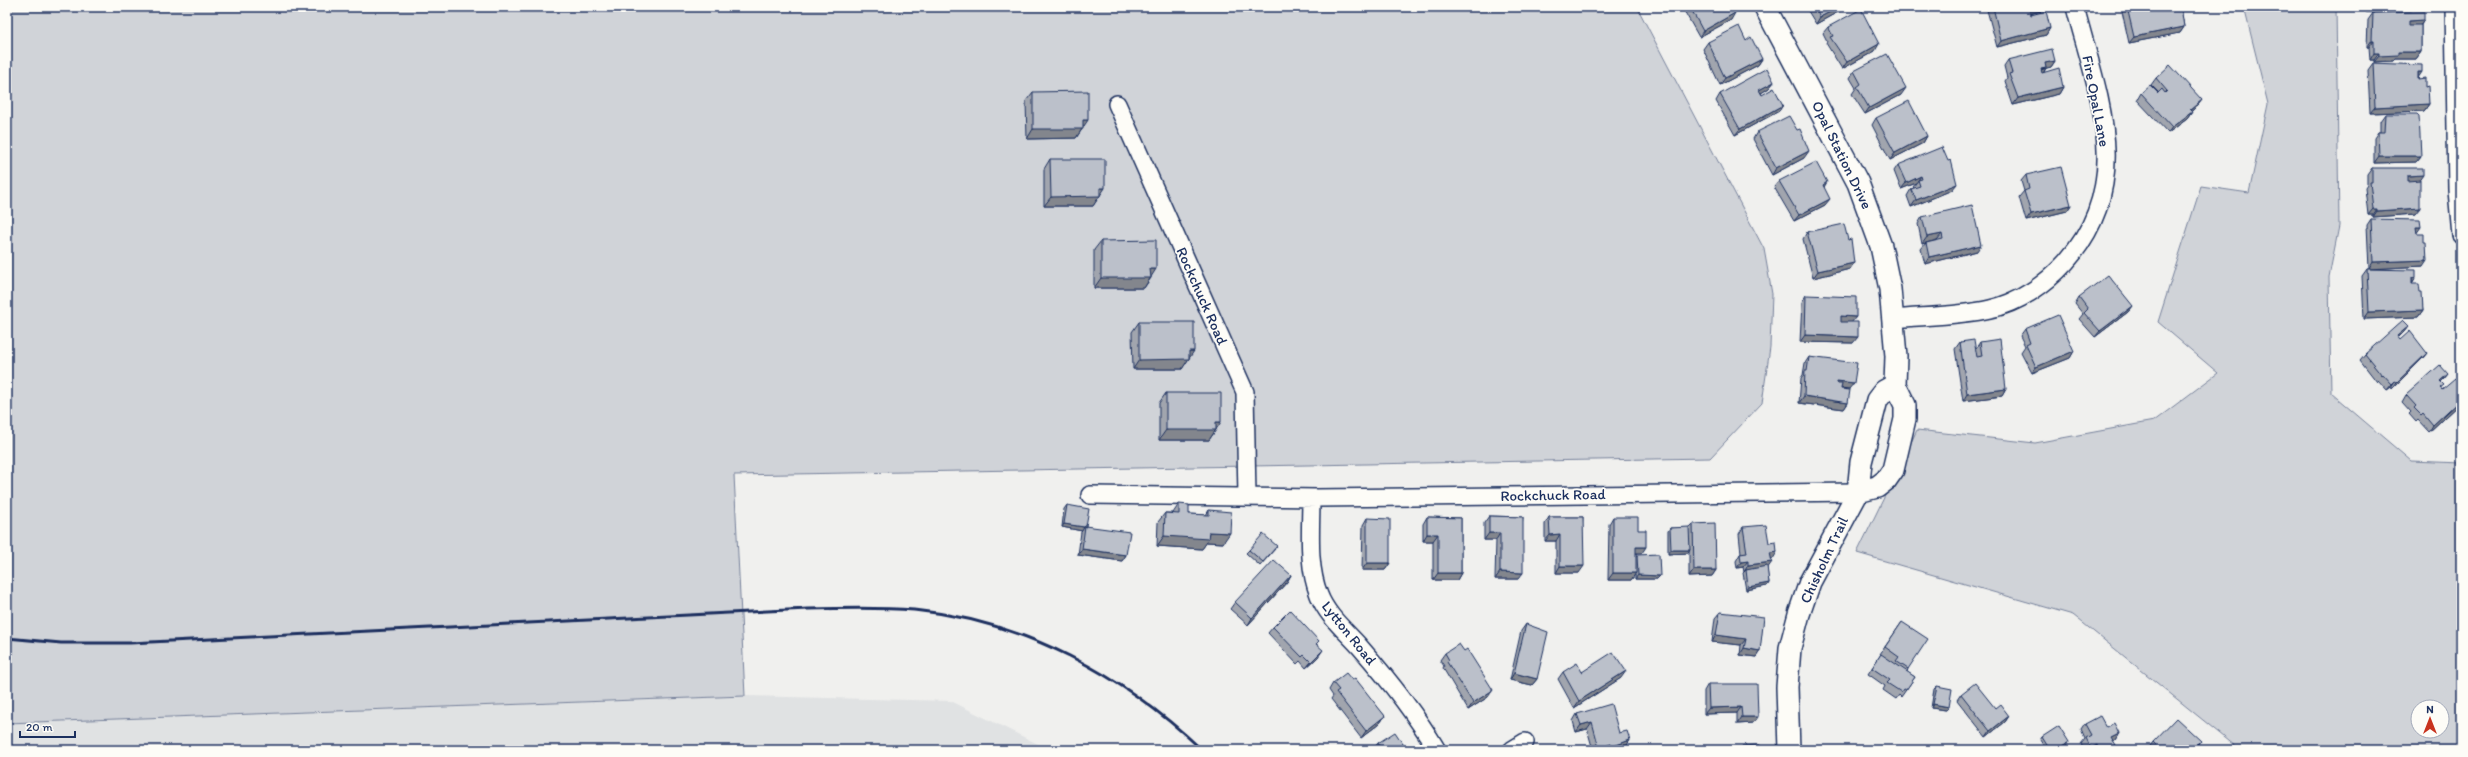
<svg xmlns="http://www.w3.org/2000/svg" width="2468" height="757" font-family="Itim,sans-serif">
  <rect width="100%" height="100%" fill="#f0f0ee"/>
  <filter id="ink" filterUnits="userSpaceOnUse"><feTurbulence type="fractalNoise" baseFrequency=".025" numOctaves="2"/><feDisplacementMap in="SourceGraphic" scale="8" xChannelSelector="R" yChannelSelector="G"/><feConvolveMatrix kernelMatrix="1 2 1 2 8 2 1 2 1" color-interpolation-filters="sRGB"/></filter>
  <g filter="url(#ink)">
    <path fill="#e0e2e3" d="M745,696L951,701L1050,750H7V723Z"/>
    <path fill="#d0d3d8" stroke="#76819b" fill-rule="evenodd" d="M7,7H1637L1764,249L1772,294L1770,347L1762,403L1710,458L734,475L745,696L7,723Z
      M2244,7H2336L2339,226L2329,277L2331,393L2411,461L2461,463V750H2240L2073,615L1857,553L1917,430L2035,443L2154,421L2218,373L2158,322L2201,186L2249,193L2268,104ZM2418,707H2442V731H2418Z"/>
    <g fill="none" stroke-linecap="round" stroke-linejoin="round">
      <defs>
        <path id="minor" d="M2454,7L2457,190L2461,235
          M1117,104L1245,392L1247,497
          M1893,319C1925,316 1959,316 1990,309C2019,303 2046,284 2066,262C2136,183 2098,96 2075,7
          M1090,495L1317,498L1858,492
          M1311,498C1311,530 1307,565 1319,595C1327,616 1346,631 1360,647C1388,679 1415,713 1437,750
          M1512,750L1525,742"/>
        <path id="tertiary" d="M1765,7L1858,183L1881,246L1890,289L1896,356L1895,385L1905,405V419L1893,470L1886,480L1877,487L1858,492
          M1789,750L1787,687L1790,648L1799,614L1810,582L1858,492L1861,462L1877,400L1884,391L1895,385"/>
      </defs>
      <use href="#minor" stroke="#1b2f5e" stroke-width="20"/>
      <use href="#tertiary" stroke="#1b2f5e" stroke-width="24"/>
      <use href="#minor" stroke="#fdfcf7" stroke-width="17"/>
      <use href="#tertiary" stroke="#fdfcf7" stroke-width="21"/>
      <path stroke="#1b2f5e" stroke-width="3" d="M7,638L61,643H130L808,609C843,608 878,607 914,610C1024,621 1123,675 1202,750"/>
    </g>
    <path fill="#a1a5ae" stroke="#1b2f5e" d="M1682,7H1733L1731,20L1699,37Z
      M1811,7H1847L1816,24L1808,11Z
      M1989,7H2044L2041,11L2030,14L2031,15L2050,28L2046,35L1997,47L1987,10Z
      M2121,7H2181L2184,27L2180,33L2129,43Z
      M2366,7H2415L2412,10H2391L2389,13L2424,20L2421,25V52L2416,59H2395L2393,61L2374,62V60H2370L2369,47H2367L2368,20L2373,13H2388L2366,12Z
      M1828,27L1875,51L1842,69L1826,43L1827,41L1823,33Z
      M1746,41L1762,59L1758,65L1720,85L1703,49L1708,42Z
      M2008,60L2055,61L2051,67L2046,68L2044,72L2063,87L2059,94L2013,105L2005,81L2007,78L2004,66Z
      M2373,63L2418,78L2425,87L2429,104L2424,111L2370,113L2368,70Z
      M1854,71L1901,95L1865,114L1852,94L1856,88L1850,78Z
      M2156,78L2202,100L2197,106L2191,112H2192L2187,119L2168,133L2137,100L2141,93L2158,92L2151,85Z
      M1774,82L1769,88L1761,93L1762,95L1783,105L1779,111L1735,135L1716,101L1720,94Z
      M1033,92L1083,128L1076,138L1027,139L1026,101Z
      M2385,114L2421,156L2416,162L2374,163V138L2378,132H2380V121Z
      M1876,118L1927,136L1923,143L1890,160L1872,125Z
      M1757,132L1804,158L1772,175L1753,139Z
      M1050,159L1100,195L1093,206H1044V169Z
      M1898,165L1952,190L1911,207L1907,196L1911,189L1914,188L1913,187L1916,183L1901,189L1894,171Z
      M2372,168L2419,180L2415,214L2373,217V215H2368L2365,188L2367,185V175Z
      M2026,175L2071,205L2067,211L2026,221L2019,197L2024,191L2021,181Z
      M1779,181L1824,187L1825,205L1794,221L1774,187Z
      M1922,217L1977,251L1925,264L1921,249L1926,243L1929,242L1922,244L1918,224Z
      M2371,219L2417,233L2423,266L2369,269L2367,225Z
      M1807,232L1848,240L1850,269L1813,278L1803,239Z
      M1101,241L1151,277V278L1144,288H1094V250Z
      M2367,269L2416,278L2412,284L2420,292L2423,310L2418,317L2364,319L2362,276Z
      M1806,295L1853,343L1800,342L1802,302Z
      M2079,297L2133,306L2128,312L2095,337L2079,319L2083,314L2075,304Z
      M1139,322L1189,358L1182,369H1133L1132,332Z
      M2025,329L2074,351L2070,358L2032,373L2021,352L2025,346L2020,336Z
      M2404,332L2398,338L2400,340L2427,353L2422,359L2392,389L2391,387L2387,390L2378,380L2377,382L2360,360L2365,354Z
      M1960,342L1976,348L1980,342L2006,389L2002,396L1963,401L1955,349Z
      M1809,357L1849,389L1841,388L1848,403L1844,409L1799,403L1801,378L1803,375L1805,363Z
      M2448,374L2441,382V389L2442,390L2461,386V402L2429,432L2418,420L2416,422L2409,414L2411,412L2402,402L2406,395Z
      M1166,393L1216,429V430L1209,440H1159V403Z
      M1179,504L1189,514L1206,515L1209,510L1223,543L1207,542L1202,549L1157,546L1158,522L1165,513H1173Z
      M1067,505L1086,526L1126,555L1122,561L1078,555L1081,532L1082,531L1062,527L1064,509Z
      M1489,516L1523,517L1518,579H1495L1496,540H1484V523Z
      M1427,517L1461,518V573L1457,580H1433V541H1423V524Z
      M1549,517H1583L1579,573H1556V541H1545V524Z
      M1613,517L1638,530L1642,553H1636V557L1637,555L1657,579H1635V575L1631,580H1608L1609,524Z
      M1367,518L1390,563L1385,570H1362L1363,525Z
      M1693,524L1716,570L1712,576L1689,577V551L1688,553L1668,554V531L1670,528H1689Z
      M1743,527L1769,543L1773,559H1771L1767,569L1769,583L1767,586L1746,590L1743,573L1744,572L1743,567L1737,568L1736,561L1740,554H1741L1739,534Z
      M1275,549L1260,566L1246,553L1249,550Z
      M1291,575L1287,582L1248,625L1230,609L1235,602Z
      M1720,612L1760,651L1756,657L1740,655L1741,645L1712,642L1715,618Z
      M1902,622L1908,669L1907,672L1915,677L1901,697L1899,695L1896,699L1883,690L1885,686L1868,674L1881,654H1880Z
      M1526,624L1537,679L1532,685L1510,680L1521,631Z
      M1273,627L1317,644L1318,657L1306,668L1300,661L1297,664L1268,633Z
      M1445,653L1488,697L1468,710L1443,668L1444,666L1440,660Z
      M1563,672H1582L1621,678L1574,708L1558,679Z
      M1352,680L1385,716L1380,723L1361,738L1331,699L1333,696L1329,690L1333,683Z
      M1708,684L1758,717L1753,723L1737,724V713L1704,714V691Z
      M1937,686L1949,707L1946,710L1931,708L1934,689Z
      M1961,694L1995,708L2009,716L2005,722L1986,737L1957,700Z
      M1577,714L1619,733L1630,740L1626,747L1616,750H1593L1587,729L1576,732L1573,721Z
      M2085,724L2106,727L2119,733L2115,740H2113V750H2084L2081,744L2085,739L2081,730Z
      M2042,737L2069,742L2067,746L2060,750H2046L2040,740Z
      M2153,742L2196,748L2194,750H2149L2148,749Z
      M1378,743L1407,750H1373Z"/>
    <path fill="#83868d" stroke="#1b2f5e" d="M1840,7H1847L1816,24L1820,17Z
      M2035,7H2044L2041,11L2024,15L2029,9Z
      M2369,7H2415L2412,10H2391L2389,13L2366,12Z
      M1735,13L1731,20L1699,37L1703,31Z
      M2424,20L2420,26L2404,27L2409,21Z
      M2184,27L2180,33L2129,43L2134,37Z
      M2050,28L2046,35L1997,47L2001,41Z
      M2372,40H2374L2369,47H2367Z
      M1879,44L1875,51L1842,69L1847,62Z
      M2398,52H2421L2416,59H2395L2393,61L2374,62L2379,56Z
      M2374,53H2379L2374,60H2370Z
      M1762,59L1758,65L1720,85L1725,78Z
      M2055,61L2051,67L2040,70L2045,63Z
      M2046,68L2042,75L2041,69Z
      M2418,72H2422L2418,78Z
      M1774,82L1769,88L1755,97L1759,90Z
      M2063,87L2059,94L2013,105L2018,98Z
      M1906,88L1901,95L1865,114L1869,108Z
      M2202,100L2197,106L2185,117L2190,110Z
      M2429,104L2424,111L2370,113L2375,107Z
      M1783,105L1779,111L1735,135L1740,129Z
      M2192,112L2187,119L2168,133L2172,127Z
      M1083,120H1088L1076,138L1027,139L1033,129Z
      M1927,136L1923,143L1890,160L1895,153Z
      M1809,151L1804,158L1772,175L1776,168Z
      M2379,156H2421L2416,162L2374,163Z
      M2423,175L2418,182H2403L2407,176Z
      M1921,176L1916,183L1901,189L1906,183Z
      M1827,182L1823,189V185Z
      M1957,184L1952,190L1911,207L1916,200Z
      M1100,188H1105L1093,206H1044L1051,197Z
      M1830,199L1825,205L1794,221L1799,215Z
      M2071,205L2067,211L2026,221L2031,214Z
      M2420,208L2415,214L2373,217L2377,211Z
      M2373,209H2377L2373,215H2368Z
      M2416,227H2421L2416,234Z
      M1942,234L1937,240L1922,244L1927,237Z
      M1981,245L1977,251L1925,264L1929,257Z
      M2427,260L2423,266L2369,269L2373,262Z
      M1854,263L1850,269L1813,278L1818,271Z
      M1150,269H1156L1144,288H1094L1101,278Z
      M2412,278H2416L2412,284Z
      M2133,306L2128,312L2095,337L2100,331Z
      M2423,310L2418,317L2364,319L2369,312Z
      M1841,316L1856,317L1851,323H1837Z
      M2409,326L2404,332L2393,343L2397,336Z
      M1805,335L1858,337L1853,343L1800,342Z
      M1189,351H1194L1182,369H1133L1139,360Z
      M2074,351L2070,358L2032,373L2036,367Z
      M2427,353L2422,359L2392,389L2397,382Z
      M2448,374L2443,380L2436,387L2440,381Z
      M1837,381L1854,383L1849,389L1832,387Z
      M2395,381L2391,387L2387,390L2392,384Z
      M2006,389L2002,396L1963,401L1967,394Z
      M1804,396L1848,403L1844,409L1799,403Z
      M2461,399V402L2429,432L2433,425Z
      M1216,422H1221L1209,440H1159L1166,430Z
      M1064,524L1084,527L1082,531L1062,527Z
      M1209,532L1230,533L1223,543L1207,542L1202,549L1157,546L1164,536Z
      M1489,533H1500L1496,540H1484Z
      M1427,534H1438L1433,541H1423Z
      M1560,534L1556,541H1545L1550,535Z
      M1636,547H1646L1642,553H1632Z
      M1082,549L1126,555L1122,561L1078,555Z
      M1671,550H1690L1688,553L1668,554Z
      M1777,552L1773,559L1766,560L1770,553Z
      M1748,561L1743,567L1737,568L1741,562Z
      M1772,562L1767,569L1746,570L1744,572L1748,565Z
      M1367,563H1390L1385,570H1362Z
      M1560,566H1584L1579,573H1556Z
      M1694,570H1716L1712,576L1689,577Z
      M1500,572L1523,573L1518,579H1495Z
      M1438,573H1461L1457,580H1433Z
      M1613,573H1636L1631,580H1608Z
      M1291,575L1287,582L1248,625L1252,618Z
      M1638,575L1660,576L1657,579H1635Z
      M1769,583L1767,586L1746,590L1748,587Z
      M1716,635L1746,639L1741,645L1712,642Z
      M1744,648L1760,651L1756,657L1740,655Z
      M1323,650L1318,657L1306,668L1311,662Z
      M1626,671L1621,678L1574,708L1579,701Z
      M1514,673L1537,679L1532,685L1510,680Z
      M1493,690L1488,697L1468,710L1473,703Z
      M1933,704L1949,707L1946,710L1931,708Z
      M1741,707L1737,713L1704,714L1709,708Z
      M1385,716L1380,723L1361,738L1366,731Z
      M2009,716L2005,722L1986,737L1990,731Z
      M1742,717H1758L1753,723L1737,724Z
      M1592,722L1587,729L1576,732L1581,725Z
      M2119,733L2115,740L2107,744L2111,737Z
      M1630,740L1626,747L1616,750H1609L1611,747Z
      M2201,741L2196,748L2194,750H2192Z
      M2069,742L2067,746L2060,750H2057Z
      M1611,744L1607,750H1598L1599,748Z
      M2097,745L2094,750H2090L2091,748Z
      M2116,745L2113,750H2106Z"/>
    <path fill="#bbc0ca" stroke="#1b2f5e" d="M1690,7H1733L1735,13L1703,31Z
      M1815,7H1840L1820,17Z
      M1993,7H2035L2029,9L2031,15L2046,11L2050,28L2001,41Z
      M2127,7H2181L2184,27L2134,37Z
      M1861,9L1879,44L1847,62L1830,37L1833,36L1828,27Z
      M2424,12V20L2409,21V25H2421V52H2398V55L2379,56V53H2374V40H2372L2373,13Z
      M1739,26L1746,41L1751,37L1762,59L1725,78L1708,42Z
      M2052,49L2055,61L2045,63L2046,68L2041,69L2042,73L2059,68L2063,87L2018,98L2009,74L2012,73L2008,60Z
      M1887,54L1906,88L1869,108L1857,87L1861,84L1854,71Z
      M2373,63L2422,65V72H2418V79L2425,78V87L2428,86L2429,104L2375,107Z
      M2170,65L2202,100L2190,110L2192,112L2172,127L2141,93L2150,85L2158,93L2162,89L2165,93L2167,91L2156,78Z
      M1767,68L1774,82L1759,90L1762,95L1774,88L1783,105L1740,129L1720,94Z
      M1088,91V120H1083V129H1033V92Z
      M1909,101L1927,136L1895,153L1876,118Z
      M2385,114H2417L2419,116L2421,156H2379L2378,132H2384Z
      M1789,116L1797,130L1800,129L1809,151L1776,168L1757,132Z
      M1942,147L1948,161L1951,160L1957,184L1916,200L1911,189L1920,186L1918,180L1922,179L1921,176L1906,183L1898,165Z
      M1050,159H1105V188H1100V196L1051,197Z
      M1816,162L1827,182L1823,185L1830,199L1799,215L1779,181Z
      M2061,167L2071,205L2031,214L2024,191L2029,189L2026,175Z
      M2372,168H2423V175L2407,176V181L2420,180V208L2377,211V209H2373L2370,182H2372Z
      M1972,205L1981,245L1929,257L1926,243L1943,239L1942,234L1927,237L1922,217Z
      M2371,219L2420,220L2421,227H2416L2417,234H2424V242H2426L2427,260L2373,262Z
      M1844,224L1848,240L1851,239L1854,263L1818,271L1807,232Z
      M1156,240V269H1150L1151,278H1101V241Z
      M2367,269L2416,270V278H2412V284H2419L2420,292H2422L2423,310L2369,312Z
      M2108,275L2133,306L2100,331L2084,313L2088,309L2079,297Z
      M1806,295L1856,297V317L1841,316V322H1858V337L1805,335Z
      M2058,315L2074,351L2036,367L2026,345L2030,343L2025,329Z
      M2403,320L2409,326L2397,336L2400,340L2410,331L2427,353L2397,382L2395,381L2392,384L2383,374L2382,375L2365,354Z
      M1139,322H1194V351H1189V359L1139,360Z
      M2000,339L2006,389L1967,394L1960,342L1974,340L1977,357L1982,356L1980,342Z
      M1809,357L1857,363L1854,383L1837,381V383H1842L1841,389L1850,390L1848,403L1804,396L1805,371H1807Z
      M2440,365L2448,374L2440,381L2444,385L2440,388L2442,390L2455,379L2461,386V399L2433,425L2423,413L2421,415L2414,408L2416,406L2406,395Z
      M1166,393H1221V422H1216V430H1166Z
      M1179,504L1189,505V514L1209,515V510L1231,512L1230,533L1209,532L1208,539L1164,536L1165,513L1179,514Z
      M1067,505L1089,509L1086,526L1084,527L1064,524Z
      M1489,516L1523,517V573L1500,572V533H1489Z
      M1427,517L1461,518V573H1438V534H1427Z
      M1549,517H1583L1584,566H1560V534L1550,535Z
      M1613,517H1638V530H1646V547H1636V573H1613Z
      M1367,518L1390,519V563H1367Z
      M1715,523L1716,570H1694L1693,524Z
      M1766,525L1769,543L1776,542L1777,552L1770,553L1772,562L1748,565V561L1741,562L1740,554L1747,553L1743,527Z
      M1085,526L1130,532L1126,555L1082,549Z
      M1689,527L1690,550H1671L1670,528Z
      M1263,534L1277,546L1263,562L1249,550Z
      M1659,554L1660,576L1638,575L1637,555Z
      M1274,560L1291,575L1252,618L1235,602Z
      M1767,566L1769,583L1748,587L1746,570Z
      M1290,610L1319,641L1316,644L1323,650L1311,662L1304,655L1302,657L1273,627Z
      M1720,612L1764,617L1760,651L1744,648L1746,639L1716,635Z
      M1902,622L1928,639L1908,669L1896,661L1899,657L1885,647Z
      M1526,624L1548,632L1537,679L1514,673Z
      M1459,644L1464,651L1467,649L1493,690L1473,703L1447,662L1449,660L1445,653Z
      M1613,652L1626,671L1579,701L1563,672L1577,663L1582,672Z
      M1881,654L1915,677L1906,690L1903,689L1901,692L1887,683L1890,680L1872,668Z
      M1346,673L1352,680L1355,678L1385,716L1366,731L1336,692L1339,690L1333,683Z
      M1975,683L1995,708L2000,704L2009,716L1990,731L1961,694Z
      M1708,684H1757L1758,717H1742L1741,707L1709,708Z
      M1937,686L1952,689L1949,707L1933,704Z
      M1611,704L1619,733L1627,731L1630,740L1611,747V744L1599,748L1592,722L1581,725L1577,714Z
      M2100,716L2106,727L2114,723L2119,733L2111,737L2116,745L2106,750H2099L2097,745L2091,748L2086,738L2091,735L2085,724Z
      M2176,718L2201,741L2192,750H2161L2153,742Z
      M2059,726L2069,742L2057,750H2050L2042,737Z
      M1395,732L1407,750H1382L1378,743Z
      M1759,745V750H1743L1742,746Z"/>
  </g>
  <g text-anchor="middle" dominant-baseline="central" stroke-width="3.5" stroke-linejoin="round" paint-order="stroke">
    <g font-size="15" fill="#1b2f5e" stroke="#fdfcf7">
      <text transform="translate(2096 101) rotate(79)">Fire Opal Lane</text>
      <text transform="translate(1842 155) rotate(64)">Opal Station Drive</text>
      <text transform="translate(1202 296) rotate(66)">Rockchuck Road</text>
      <text transform="translate(1553 495) rotate(-1)">Rockchuck Road</text>
      <text transform="translate(1824 560) rotate(-65)">Chisholm Trail</text>
      <text transform="translate(1349 633) rotate(51)">Lytton Road</text>
    </g>
  </g>
  <rect width="2468" height="757" fill="none" stroke="#fdfcf7" stroke-width="24"/>
  <rect x="12" y="12" width="2444" height="733" fill="none" stroke="#1b2f5e" stroke-width="1.5" filter="url(#ink)"/>
  <g transform="translate(2430 719)"><circle r="19" fill="#fdfcf7" stroke="#a3aaba"/>
  <path d="M0-3L7 15L0 10L-7 15Z" fill="#c8321e"/>
  <text y="-6" font-size="11" font-weight="bold" text-anchor="middle" fill="#1b2f5e">N</text>
  </g>
  <path d="M20 731v6h55v-6" fill="none" stroke="#1b2f5e" stroke-width="2"/>
  <text x="26" y="731" font-size="12" fill="#1b2f5e" stroke="#fdfcf7" stroke-width="3" paint-order="stroke">20 m</text>
</svg>
